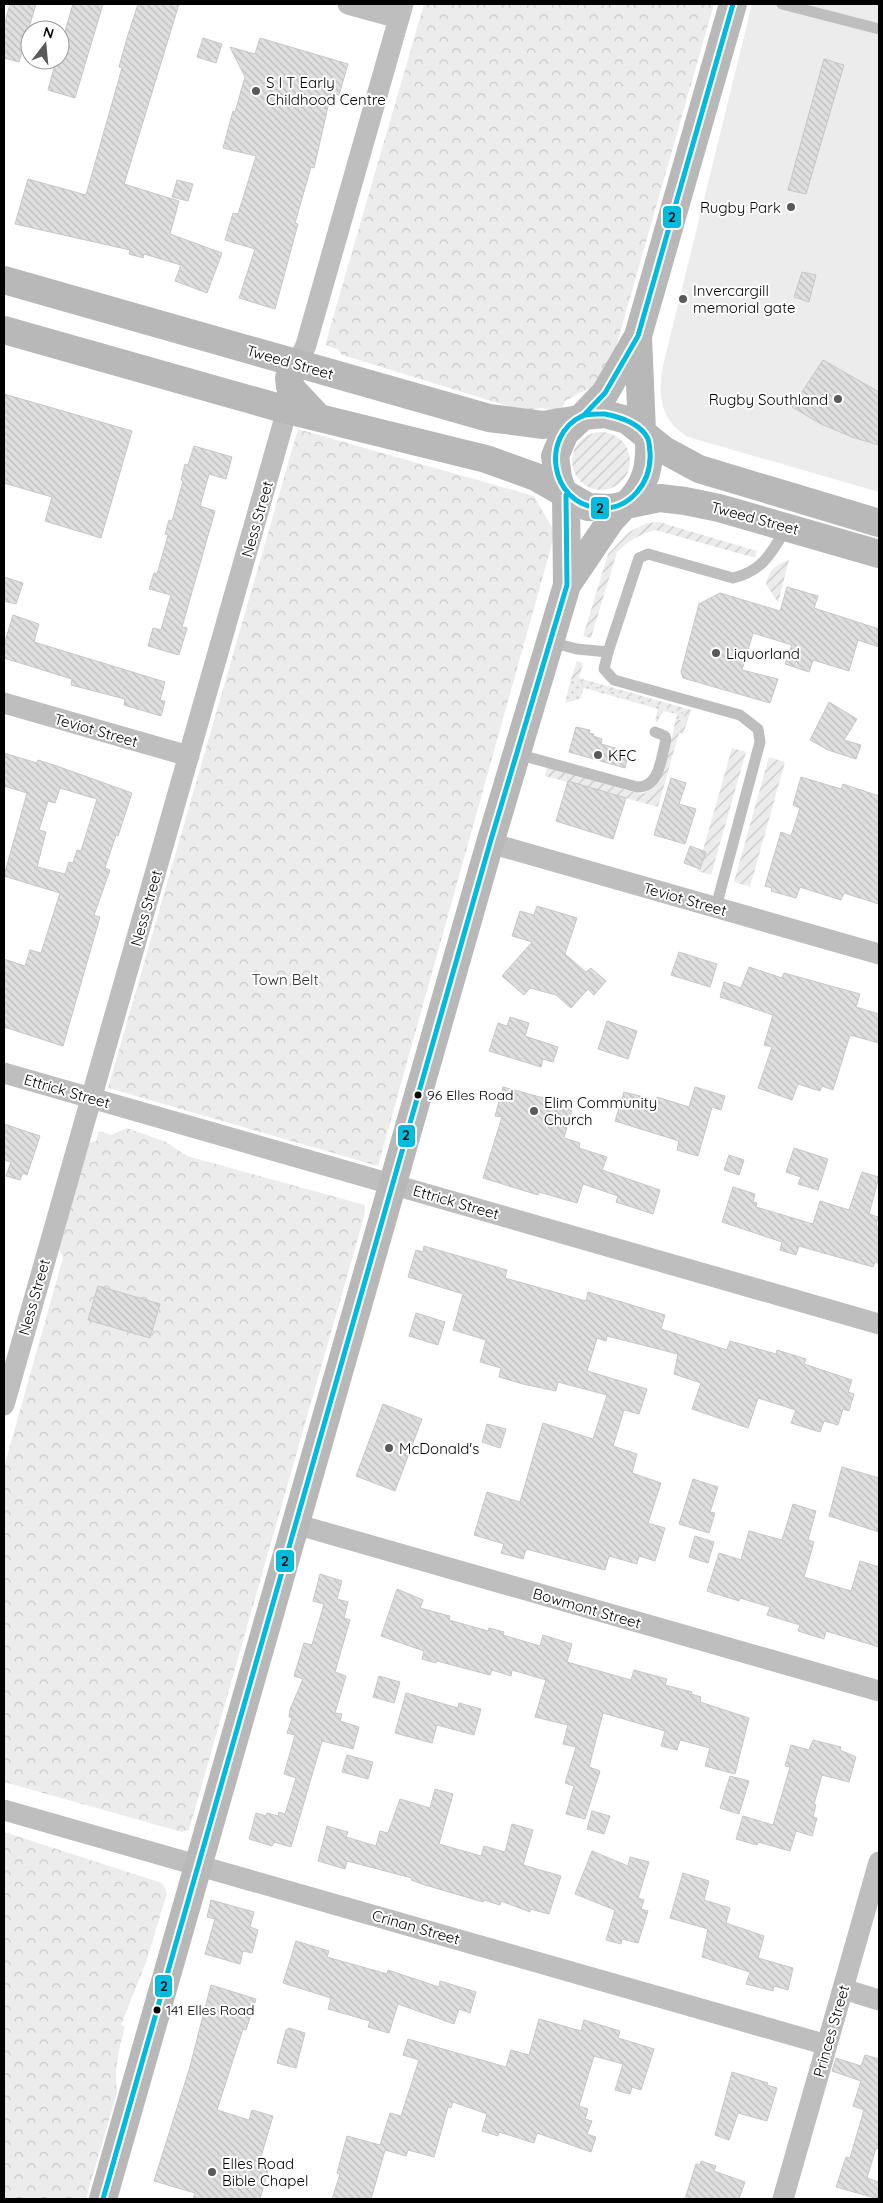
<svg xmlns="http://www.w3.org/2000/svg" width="883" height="2203" font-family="Quicksand,sans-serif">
  <defs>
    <pattern id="grass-dots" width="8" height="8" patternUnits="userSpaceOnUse" patternTransform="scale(1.25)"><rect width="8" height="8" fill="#ececec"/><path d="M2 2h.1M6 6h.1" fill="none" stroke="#c9c9c9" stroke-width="1.8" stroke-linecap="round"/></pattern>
    <pattern id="forest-crowns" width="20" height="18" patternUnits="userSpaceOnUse" patternTransform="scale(1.25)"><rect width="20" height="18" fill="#ececec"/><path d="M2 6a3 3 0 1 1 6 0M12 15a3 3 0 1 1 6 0" fill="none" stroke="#c9c9c9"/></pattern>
    <pattern id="garden-furrows" width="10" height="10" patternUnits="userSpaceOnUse" patternTransform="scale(1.25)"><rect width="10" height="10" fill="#ececec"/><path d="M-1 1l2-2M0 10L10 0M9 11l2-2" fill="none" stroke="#c9c9c9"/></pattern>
    <pattern id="building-back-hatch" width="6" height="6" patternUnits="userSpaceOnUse" patternTransform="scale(1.25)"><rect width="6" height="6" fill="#dfdfdf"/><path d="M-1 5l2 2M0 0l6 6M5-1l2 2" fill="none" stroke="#bebebe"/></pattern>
  </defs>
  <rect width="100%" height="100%" fill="#fff"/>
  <path fill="url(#grass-dots)" d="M571,679L685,713L683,721L676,719L677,714L663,711L657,723L655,720L658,709L584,688L580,699L565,703Z"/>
  <path fill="url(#forest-crowns)" d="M424,4H714L614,354L592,387L565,401L561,413L542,408L524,411L342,355L337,349L325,345Z
    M298,429L534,496L555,533L378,1166L108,1088Z
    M127,1128L166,1142L187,1156L365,1205L364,1217L189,1830L182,1832L4,1782V1467L63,1258L57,1246L85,1145L96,1141L99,1131L111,1135Z
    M4,1832L162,1883L167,1893L146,1962L121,2025L125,2027C119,2048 114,2069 117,2092L86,2199H4Z"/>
  <path fill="url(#garden-furrows)" d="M572 461a29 29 0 1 1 58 0a29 29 0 1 1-58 0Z
    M659,522L757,551L755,557H752L655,530C640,534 627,542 617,552L591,638L583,636L608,554L629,532L647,523Z
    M789,560L778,603L766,584C769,570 776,564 789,560Z
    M577,661L583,663L579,678L691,710L683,734L679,733L658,807L545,776L547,767L640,794C666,791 670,741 676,719L683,721L685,713L571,679Z
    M732,748L746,752L711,875L697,871Z
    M769,757L785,762L750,887L734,882Z"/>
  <path fill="#ececec" d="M752,4H879V492L688,437C662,422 658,399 662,370Z"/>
  <path fill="url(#building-back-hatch)" stroke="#c7c7c7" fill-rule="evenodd" d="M10,4H36L19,62L4,58V26Z
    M73,4H103L75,98L48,90L56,60H60V48Z
    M138,4H179L124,184L179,201L170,234L222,253L207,293L175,281L181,265L144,254L143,258L129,254L130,250L15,224L28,179L86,195L122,68L119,67L127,38Z
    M203,38L222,44L216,63L197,57Z
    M260,38L348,64L339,95L331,93L314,168L311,167L295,223L298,224L275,309L239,298L255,249L225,240L233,213L238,214L256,156L223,148L233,111L235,112L245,77L230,47L255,54Z
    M824,59L844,65L806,194L788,190Z
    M177,180L193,184L188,201L172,197Z
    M802,272L816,275L809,302L794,297Z
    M823,360L879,392V445L852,437L821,424L792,407Z
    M4,394L132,431L101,538L45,521L52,497L4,483Z
    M194,446L232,457L226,479L209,474L200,506L215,511L182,627L187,628L179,655L148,646L153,628L161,630L171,595L149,589L154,573L157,574L168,535L165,534L169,520L172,521L183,481L181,480L185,464L188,465Z
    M4,577L23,583L16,604L4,601Z
    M787,587L818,596L814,608L879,629V647L858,640L849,671L813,660L809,672L785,664L792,645L753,633L742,670L778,679L770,703L683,678L681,672L699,604L720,593L780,611Z
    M13,615L39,624L34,642L165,682L160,700L165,701L161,716L124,705L125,699L71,685L72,679L4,658V645Z
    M829,702L857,719L844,740L861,745L856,759L828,750L810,740Z
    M576,727L590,730L589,733L594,734L593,736L602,739L601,744L629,752L625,768L569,752Z
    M4,753L37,763L38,760L54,765L132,793L118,836L116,835L105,868L110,870L94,915L100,917L63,1046L4,1027V959L25,966L30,950L41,953L60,893L4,876L27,793L4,786ZM60,788L97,799L81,851L77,850L73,863L69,862L65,874L37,867L46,832L39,830L48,801L55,803Z
    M801,777L841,789L843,784L879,796V904L844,893L841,900L800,887L796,898L771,891L772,888L765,886L781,832L791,836L800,808L793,805Z
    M671,778L686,783L679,804L696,809L685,844L654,835Z
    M568,781L626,798L613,839L556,821Z
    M690,846L706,852L700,869L684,863Z
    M537,906L577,918L565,954L586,972L591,968L606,981L594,995L588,989L571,1008L556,995L530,988L524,995L502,976L532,942L512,936L520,911L534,915Z
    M679,952L717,964L710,987L671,975Z
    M749,967L782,978L784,973L860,994L856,1007L879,1014V1043L850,1035L833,1090L822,1086L820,1091L798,1084L792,1100L758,1088L772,1047L764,1045L773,1015L720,997L724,982L741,988Z
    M510,1017L529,1023L525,1036L558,1047L553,1062L543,1059L541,1067L489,1051L498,1023L507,1026Z
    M607,1021L637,1031L628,1059L598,1049Z
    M503,1087L573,1106L564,1138L580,1143L579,1148L607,1157L602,1170L660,1190L653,1214L616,1202L618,1196L583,1184L577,1203L539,1192L538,1195L483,1178L502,1117L495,1116Z
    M695,1087L725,1096L721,1110L712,1107L698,1156L677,1150L679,1141L615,1121L624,1092L656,1100L657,1097L689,1107Z
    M4,1124L40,1136L27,1175L23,1173L20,1180L6,1176L11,1162L4,1160Z
    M794,1148L828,1159L818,1190L798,1184L801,1177L786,1172Z
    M729,1155L744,1160L739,1175L724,1170Z
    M862,1172L879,1177L869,1214L878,1217L876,1226L879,1227V1264L875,1262L873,1267L799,1246L796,1255L780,1250L782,1242L722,1222L733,1187L755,1194L753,1202L757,1203L756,1207L813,1224L820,1201L849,1210Z
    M424,1246L507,1270L505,1278L586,1301L588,1292L665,1315L661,1329L727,1350L730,1341L776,1354L777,1350L806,1359L804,1364L852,1380L848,1392L854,1394L849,1411L843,1409L838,1425L824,1421L820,1432L791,1423L796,1410L758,1398L748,1428L692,1409L701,1383L674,1374L678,1354L607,1336L606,1341L597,1338L587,1371L647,1389L639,1414L624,1410L613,1446L637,1454L632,1473L661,1483L648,1523L665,1528L655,1561L639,1556L637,1564L609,1556L605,1570L526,1549L523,1559L501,1553L504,1544L474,1535L487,1492L520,1502L543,1423L593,1439L607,1395L558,1382L556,1391L523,1384L499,1377L501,1368L480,1362L486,1340L453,1330L463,1294L408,1277L416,1250L423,1252Z
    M98,1286L160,1304L150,1338L88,1320Z
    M416,1313L445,1322L438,1345L409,1336Z
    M383,1404L422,1419L395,1491L356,1476Z
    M487,1424L506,1429L500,1448L482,1442Z
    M842,1467L879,1478V1532L829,1516Z
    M693,1479L718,1487L710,1512L715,1513L709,1533L679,1524Z
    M793,1504L816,1511L808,1540L814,1542L804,1577L851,1591L860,1561L879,1567V1647L826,1631L824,1639L798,1631L800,1625L767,1615L770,1607L740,1598L739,1601L707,1591L719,1553L741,1560L749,1531L782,1540Z
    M695,1536L714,1542L708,1563L689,1557Z
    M320,1574L342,1581L337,1599L348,1602L344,1618L350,1620L335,1672L346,1676L335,1713L342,1714L340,1721L359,1727L353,1749L322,1741L291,1847L274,1842L272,1846L249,1839L256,1813L266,1816L267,1813L278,1816L279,1812L285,1814L296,1778L284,1774L295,1735L287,1733L292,1718L289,1717L290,1709L303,1679L294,1676L304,1643L312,1645L324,1604L313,1601Z
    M397,1589L423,1600L420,1608L450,1616L449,1620L488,1631L489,1628L504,1632L503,1635L540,1646L543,1635L572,1644L567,1662L631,1680L634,1670L667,1679L665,1685L692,1692L691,1694L701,1697L700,1702L749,1718L735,1774L705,1766L710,1748L680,1740L677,1750L661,1746L665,1731L603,1713L589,1767L600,1771L585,1819L566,1814L574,1786L565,1783L576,1747L563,1744L568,1725L535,1717L546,1680L512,1670L511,1676L492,1670L490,1675L437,1661L436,1663L422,1659L424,1651L381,1636Z
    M379,1676L400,1682L394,1703L373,1697Z
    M406,1693L458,1708L459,1703L481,1709L474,1735L437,1725L432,1743L395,1733Z
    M813,1740L841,1747L840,1750L856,1757L849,1782L822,1775L814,1804L816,1805L813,1817L817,1818L812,1836L796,1831L790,1851L758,1842L757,1845L736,1839L743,1816L773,1825L790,1767L785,1766L791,1745L809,1750Z
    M347,1755L373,1762L368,1779L342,1772Z
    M730,1776L749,1781L739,1814L720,1808Z
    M435,1789L453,1794L439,1844L481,1856L484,1846L505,1852L512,1824L533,1830L523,1865L561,1876L549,1914L530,1909V1912L501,1901L500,1905L484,1900L483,1902L425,1885L411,1880L412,1878L347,1861L345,1869L318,1861L327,1826L348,1832L346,1837L376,1846L380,1831L388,1833L400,1799L430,1808Z
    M592,1811L610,1816L604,1834L587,1829Z
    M592,1851L628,1866L630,1857L649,1862L638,1898L644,1900L641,1909L648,1911L638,1943L622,1939L621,1944L606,1940L615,1910L575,1894Z
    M683,1873L709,1881L704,1900L730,1908L726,1923L764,1936L758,1958L793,1968L788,1990L774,1986L773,1991L746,1984L750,1972L702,1957L708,1929L670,1918Z
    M211,1900L254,1912L250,1927L258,1930L252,1953L243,1951L240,1964L205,1954L215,1919L207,1917Z
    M296,1941L329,1951L327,1957L387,1974L388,1970L439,1987L440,1981L476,1992L470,2013L459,2009L454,2024L398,2004L389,2033L368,2027L370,2021L328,2009L331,1998L283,1983Z
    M211,1985L256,1999L246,2030L243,2029L217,2110L249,2120L252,2110L273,2116L260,2160L270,2163L260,2199H193L195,2193L154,2181L189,2070Z
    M539,2019L581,2031L584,2020L620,2031L618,2038L654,2049L641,2090L632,2087L630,2094L615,2090L623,2064L594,2056L579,2106L588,2109L585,2119L592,2121L587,2134L596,2137L591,2152L537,2133L534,2143L499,2132L498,2136L482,2131L487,2114L453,2102L451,2108L448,2107L434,2157L408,2150L406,2156L385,2150L371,2199H332L340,2174L337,2173L347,2136L380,2145L390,2113L401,2116L419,2060L403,2055L408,2039L506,2067L511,2050L529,2055Z
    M289,2028L305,2033L296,2068L277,2063L286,2030Z
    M865,2055L879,2059V2149L876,2148L867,2178L879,2182V2199L836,2187L846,2157L850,2158L864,2110L853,2106L861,2081L832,2071L836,2058L861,2066Z
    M732,2072L768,2083L767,2085L777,2088L767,2121L738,2113L729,2140L715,2135Z
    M701,2161L716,2166L714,2171L745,2182L739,2199H685L696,2164L700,2165Z"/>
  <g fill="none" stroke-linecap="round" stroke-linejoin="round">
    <path stroke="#bebebe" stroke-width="11" d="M782,4L879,29
      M550,642L577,649L608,652L639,558L648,554L733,578C763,571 772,552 787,527
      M608,652L604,669L614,680L740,715L758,729L760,742L716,907
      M517,754L637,787C660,788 661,757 666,740L665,736L655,732"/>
    <path stroke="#bebebe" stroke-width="21" d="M348,4L399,18
      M297,364L306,345L403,4
      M4,703L189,756
      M490,843L879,954
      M4,1073L879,1324
      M4,1405L287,410
      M295,1524L879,1691
      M4,1810L827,2045
      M843,1989L879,2000
      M783,2199L879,1862"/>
    <path stroke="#b8b8b8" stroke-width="28" d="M4,280L489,418L543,425L579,419
      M4,330L287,410L486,459L536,477L588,507L611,508L660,498L685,501L719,508L879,554
      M638,336L642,432
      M297,364L289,378L290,387L319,418
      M583,416L605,393L638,336L733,4
      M563,492L558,478L555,456L565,433L583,416L605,414L627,420L664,450L699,469L879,523
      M628,503C647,483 650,466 649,439
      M567,585L611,520L626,504
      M103,2199L490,843L567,585L566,495"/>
    <defs>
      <path id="bus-1" d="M605,414C620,417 639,423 647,437C650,442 649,447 650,452C652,482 630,511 598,508C550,503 540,436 582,416C589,413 598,414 605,414Z
        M583,416L605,393L638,336L733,4
        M103,2199L490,843L567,585L566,495"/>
    </defs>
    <use href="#bus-1" stroke="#fff" stroke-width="9"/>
    <use href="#bus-1" stroke="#00bbde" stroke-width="5"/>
  </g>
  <g fill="#595959" stroke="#fff" stroke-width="2">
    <circle cx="256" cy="91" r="5"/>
    <circle cx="791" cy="207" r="5"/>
    <circle cx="683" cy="299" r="5"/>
    <circle cx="838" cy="399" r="5"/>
    <circle cx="716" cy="653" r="5"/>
    <circle cx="598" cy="755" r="5"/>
    <circle cx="534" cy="1111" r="5"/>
    <circle cx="389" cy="1448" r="5"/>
    <circle cx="212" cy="2172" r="5"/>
  </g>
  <g fill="#000" stroke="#fff" stroke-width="2">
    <circle cx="418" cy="1095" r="4.5"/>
    <circle cx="157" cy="2010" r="4.5"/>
  </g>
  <g text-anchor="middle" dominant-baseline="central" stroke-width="4" stroke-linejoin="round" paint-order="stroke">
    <g font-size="14" fill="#000" stroke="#fff" text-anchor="start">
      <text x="427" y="1095">96 Elles Road</text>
      <text x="166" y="2010">141 Elles Road</text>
    </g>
    <g font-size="15" fill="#000" stroke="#fff" text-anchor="start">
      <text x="266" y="82">S I T Early<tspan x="266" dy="17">Childhood Centre</tspan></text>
      <text x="781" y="207" text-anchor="end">Rugby Park</text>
      <text x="693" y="290">Invercargill<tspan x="693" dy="17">memorial gate</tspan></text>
      <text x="828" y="399" text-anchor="end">Rugby Southland</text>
      <text x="726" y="653">Liquorland</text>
      <text x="608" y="755">KFC</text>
      <text x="544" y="1102">Elim Community<tspan x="544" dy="17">Church</tspan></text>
      <text x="399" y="1448">McDonald's</text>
      <text x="222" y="2163">Elles Road<tspan x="222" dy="17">Bible Chapel</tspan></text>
    </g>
    <g font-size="15" fill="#000" stroke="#fff">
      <text transform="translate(290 362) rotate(16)">Tweed Street</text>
      <text transform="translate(755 518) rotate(15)">Tweed Street</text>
      <text transform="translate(257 519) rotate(-74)">Ness Street</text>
      <text transform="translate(96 730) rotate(16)">Teviot Street</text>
      <text transform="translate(685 899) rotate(16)">Teviot Street</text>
      <text transform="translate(146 908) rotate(-74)">Ness Street</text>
      <text transform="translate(67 1091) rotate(16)">Ettrick Street</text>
      <text transform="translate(456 1202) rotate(16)">Ettrick Street</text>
      <text transform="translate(34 1297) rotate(-74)">Ness Street</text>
      <text transform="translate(587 1608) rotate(16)">Bowmont Street</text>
      <text transform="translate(416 1927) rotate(16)">Crinan Street</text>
      <text transform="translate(831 2031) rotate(-74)">Princes Street</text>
    </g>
    <g font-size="15" fill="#333" stroke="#fff">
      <text x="285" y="979">Town Belt</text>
    </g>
  </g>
  <g stroke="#fff" stroke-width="2">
    <rect x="662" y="205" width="20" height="24" rx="5" fill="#00bbde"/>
    <rect x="590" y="496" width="20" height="24" rx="5" fill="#00bbde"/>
    <rect x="397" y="1124" width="19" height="24" rx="5" fill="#00bbde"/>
    <rect x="275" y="1549" width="20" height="24" rx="5" fill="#00bbde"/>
    <rect x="154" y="1974" width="19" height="24" rx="5" fill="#00bbde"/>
  </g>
  <g font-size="14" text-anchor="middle" font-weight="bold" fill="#111">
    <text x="672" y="222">2</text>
    <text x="600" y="513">2</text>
    <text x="406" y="1140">2</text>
    <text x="285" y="1566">2</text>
    <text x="164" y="1991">2</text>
  </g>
  <rect width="883" height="2203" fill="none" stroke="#000000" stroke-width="10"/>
  <g transform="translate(45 45) rotate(16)"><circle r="24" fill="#ffffff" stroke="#999999"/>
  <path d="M0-4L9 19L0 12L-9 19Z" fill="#595959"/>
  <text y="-8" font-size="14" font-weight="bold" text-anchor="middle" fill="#000000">N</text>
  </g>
</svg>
